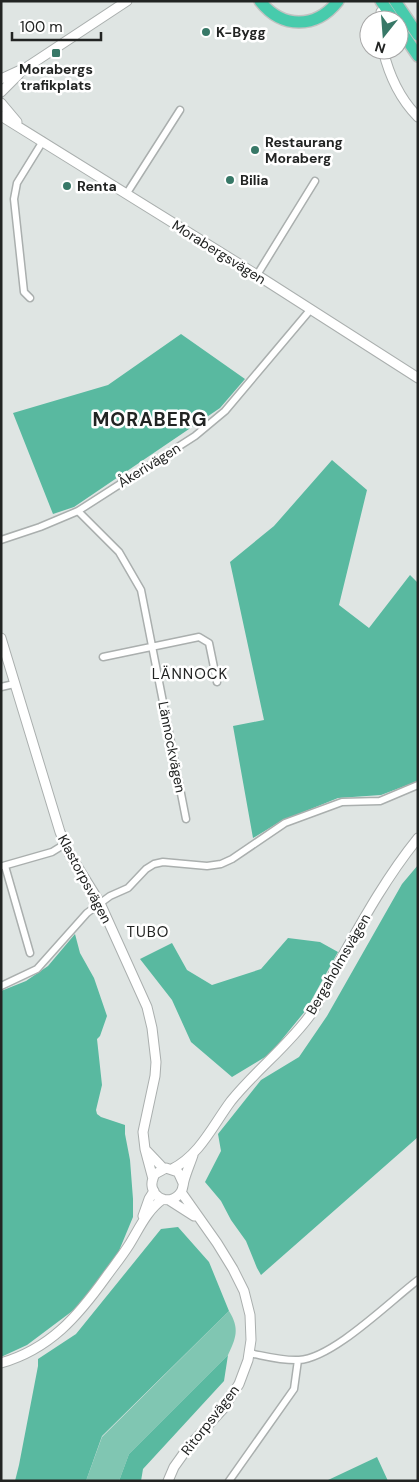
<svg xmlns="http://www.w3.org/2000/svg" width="419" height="1482" font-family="'DM Sans',sans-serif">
  <rect width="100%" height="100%" fill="#dfe5e3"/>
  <path fill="#80c6b2" d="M229,1311C240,1329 236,1338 228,1355L129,1454L119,1481H86L102,1437Z"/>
  <path fill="#59b9a0" d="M181,334L245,379L220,408L74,507L53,514L13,413L108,385Z
    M332,460L367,490L339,605L369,628L410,575L418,583V781L381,795L338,798L281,821L253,838L233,726L264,720L230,562L274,526Z
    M418,865V1137L261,1275L257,1268L246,1241L231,1220L221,1201L205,1182L221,1151L218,1134L261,1080L299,1057L327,1016L402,884Z
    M75,934L80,953L94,978L107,1016L100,1036L97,1039L102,1085L96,1110L97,1114L101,1117L125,1125V1134L130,1160L133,1199V1217L116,1258L75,1309L27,1345L1,1357V991L26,981L48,966Z
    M288,938L320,942L338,952L306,1010L270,1054L232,1077L191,1042L172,1000L140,959L172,943L187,970L212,985L261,969Z
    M178,1227L209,1262L229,1311L102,1436L86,1481H15L19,1465L38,1366V1359L76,1334L161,1229Z
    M228,1355L224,1381L143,1469L141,1481H119L129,1454Z
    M377,1457L388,1481H326Z"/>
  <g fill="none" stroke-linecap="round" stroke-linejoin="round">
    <defs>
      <path id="street" d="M127,193L180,110
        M257,275L315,181
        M30,298L24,292L14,199L17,183L43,141
        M78,511L119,552L141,590L186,819
        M1,540L40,527L78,511L195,436L225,411L311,309
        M103,657L199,637L209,643L217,682
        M1,687L14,684
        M3,866L52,852L65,844
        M5,866L30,953
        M1,986L37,969L87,913L110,896L128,888L146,869L154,864L163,862L207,866L221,864L232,859L285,823L342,802L380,801L418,785
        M249,1353C265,1356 282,1361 299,1360C333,1358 389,1302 418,1280
        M229,1481L294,1389L298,1360"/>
      <path id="secondary" d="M381,20V12
        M383,50C389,75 399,98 418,117
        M1,79L27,67L127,1
        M1,92L19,74
        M1,103L17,122
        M1,116L257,275L418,378
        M1,638L60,832L69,853L100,903L147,1007L152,1028L156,1062L155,1076L143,1132L145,1149L153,1179
        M145,1149L164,1169
        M172,1169C200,1155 213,1125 231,1101C256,1070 288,1046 311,1014C323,996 332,976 342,957C365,916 388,875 418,838
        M183,1183L178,1172L166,1168L155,1174C143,1194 169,1210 181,1192C183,1189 183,1185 184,1181C186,1173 190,1164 193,1155
        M169,1200L194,1216
        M143,1216L149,1199L154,1191
        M1,1363C50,1349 78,1316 106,1277C114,1266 122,1256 129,1245C139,1229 147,1210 163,1199
        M168,1481L174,1467L189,1446L223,1409L239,1384L248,1360L251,1340L250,1315L244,1291L233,1269L217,1243L181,1192"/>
      <path id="highway" d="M260,1C282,29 316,29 338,1
        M381,1L394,20
        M395,1L418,35
        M399,28L418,56"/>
    </defs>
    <use href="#street" stroke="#aaafae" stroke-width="9"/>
    <use href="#secondary" stroke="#aaafae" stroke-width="11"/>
    <use href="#highway" stroke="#c1c2c1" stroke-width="14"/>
    <use href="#street" stroke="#fff" stroke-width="6"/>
    <use href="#secondary" stroke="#fff" stroke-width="9"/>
    <use href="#highway" stroke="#47cbac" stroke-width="11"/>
  </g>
  <g fill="#377867" stroke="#fff" stroke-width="2">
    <circle cx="206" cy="32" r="5"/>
    <rect x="51" y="48" width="10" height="10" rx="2.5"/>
    <circle cx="255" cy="150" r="5"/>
    <circle cx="230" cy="180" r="5"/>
    <circle cx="67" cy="186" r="5"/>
  </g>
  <g text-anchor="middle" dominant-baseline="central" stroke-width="5" stroke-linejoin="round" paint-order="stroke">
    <g font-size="14" font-weight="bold" fill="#222423" stroke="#fff" text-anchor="start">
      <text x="216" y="32">K-Bygg</text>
      <text x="56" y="69" text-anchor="middle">Morabergs<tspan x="56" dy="16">trafikplats</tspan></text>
      <text x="265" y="142">Restaurang<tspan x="265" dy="16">Moraberg</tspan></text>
      <text x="240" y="180">Bilia</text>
      <text x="77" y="186">Renta</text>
    </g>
    <g font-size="14" fill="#222423" stroke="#fff">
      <text transform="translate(219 252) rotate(32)">Morabergsvägen</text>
      <text transform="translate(149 465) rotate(-32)">Åkerivägen</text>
      <text transform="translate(172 747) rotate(79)">Lännockvägen</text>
      <text transform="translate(85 879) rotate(62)">Klastorpsvägen</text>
      <text transform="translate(338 964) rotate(-60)">Bergaholmsvägen</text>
      <text transform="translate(210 1420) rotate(-52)">Ritorpsvägen</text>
    </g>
    <g font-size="15" letter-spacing="1" fill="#222423" stroke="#fff">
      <text x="190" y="674">LÄNNOCK</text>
      <text x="148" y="932">TUBO</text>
    </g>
    <g font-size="19" font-weight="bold" letter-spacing="1" fill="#222423" stroke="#fff">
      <text x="150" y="419">MORABERG</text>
    </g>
  </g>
  <rect width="419" height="1482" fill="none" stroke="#222423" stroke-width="5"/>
  <g transform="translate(384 35) rotate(197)"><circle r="24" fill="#ffffff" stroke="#a7a7a7"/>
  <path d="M0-4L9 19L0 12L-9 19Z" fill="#377867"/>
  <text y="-8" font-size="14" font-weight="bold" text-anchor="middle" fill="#222423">N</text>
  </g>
  <path d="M12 32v8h89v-8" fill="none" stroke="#222423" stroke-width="2.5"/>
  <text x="20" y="32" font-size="15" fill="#222423" stroke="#ffffff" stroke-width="4" paint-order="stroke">100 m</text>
</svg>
